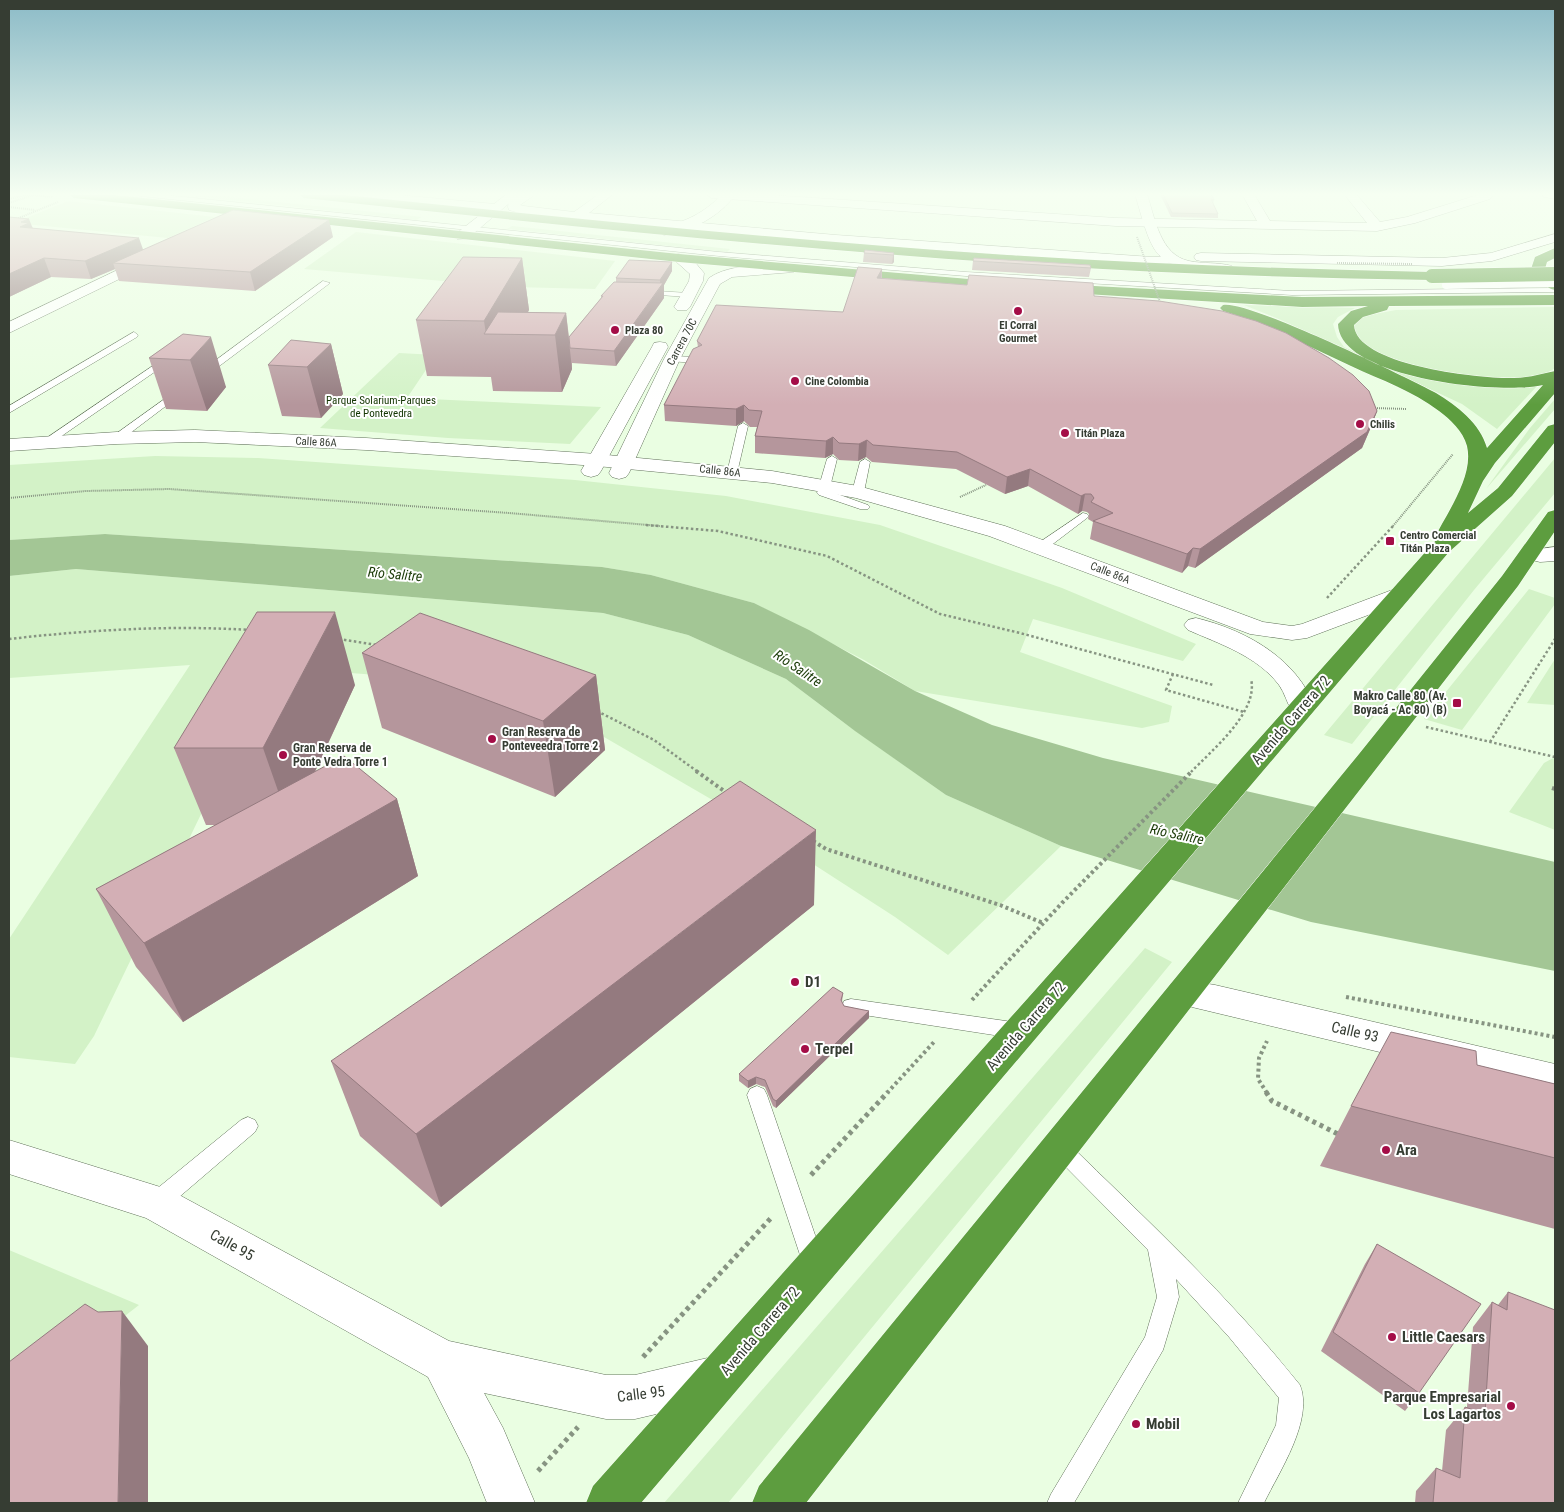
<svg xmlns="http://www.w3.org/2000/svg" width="1564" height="1512" font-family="'Roboto Condensed',sans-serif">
  <rect width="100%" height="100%" fill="#eafee2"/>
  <path fill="#d3f2c7" d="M202,194L422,217L416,220L193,196Z
    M68,201L215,217L168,238L14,223Z
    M512,226L730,249L727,252L507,229Z
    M356,232L615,261L595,289L512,287L304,269Z
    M1244,305L1355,308L1338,317L1333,324L1337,337L1344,347L1371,359L1493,387L1537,386L1497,429L1462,404L1281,320Z
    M1555,307V368C1524,391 1421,373 1387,358C1373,352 1362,343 1352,333L1354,325L1364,316L1396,310Z
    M399,353L436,355L407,398L601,407L570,444L448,438L320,428Z
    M1555,399V409L1486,489L1530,428Z
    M155,456L258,458L575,480L726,496L880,525L1062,588L1196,644L1183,661L1033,619L1020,652L1172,706L1169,722L1142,728L915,691L864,660L754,603L651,575L602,567L105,534L9,540V465Z
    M1555,458V493L1474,590L1352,744L1324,735Z
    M76,569L603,613L688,635L786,679L843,722L946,795L1061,846L948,955L895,917L728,809L592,730L416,678L272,667L94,1036L75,1064L9,1057V939L190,665L9,678V576Z
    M1529,589L1555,598V604L1462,730L1424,719Z
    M1555,659V705L1527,703Z
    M1555,757V830L1509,812L1544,763Z
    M1145,948L1172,962L728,1503H664Z
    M9,1250L139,1305L9,1406Z"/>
  <path fill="#a3c695" d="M105,534L602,567L651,575L754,603L809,630L915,691L992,725L1103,758L1555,862V971L1311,922L1061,846L946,795L855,731L786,679L688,635L603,613L76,569L9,576V540Z"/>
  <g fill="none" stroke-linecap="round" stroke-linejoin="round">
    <defs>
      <path id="lane" d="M137,194H155L719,252L966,272L1292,291L1555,288V292L1292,295L966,276L719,256L140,196Z
        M323,281L330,283L206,376H200V372Z
        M642,290L688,293L692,295L688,297L645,294L641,292Z
        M134,332L138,335L137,337L9,413V406Z
        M169,355L174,358L172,360L50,444H42L41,442Z
        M672,356L696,357L701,360L696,363L669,361L667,359Z
        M180,388L183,389V393L121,440H113L112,438L113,436Z
        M743,423L748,426L737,473L732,476L727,473L738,426Z
        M832,456L837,459L829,491L868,505L870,507L868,509H860L819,495L817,493L827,459Z
        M865,459L870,462L864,492L862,494H854L852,492L860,462Z
        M1083,513L1087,514L1089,516L1087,518L1045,550H1037L1035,547L1037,544Z
        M851,999L1020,1023L1027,1026L1030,1031L1027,1036L1020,1039L851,1013L844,1011L842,1006L844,1001Z
        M757,1086L764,1089L767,1095L825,1264L822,1272L814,1275L806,1272L803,1264L747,1095L750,1089Z
        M248,1117L255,1120L258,1126L255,1132L164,1210L156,1213L148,1210L145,1203L148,1196L241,1120Z
        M1059,1138L1066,1141C1147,1220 1229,1296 1300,1385C1314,1420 1279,1472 1264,1503H1238L1276,1425L1279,1398L1229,1337L1176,1279L1179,1297L1163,1350L1074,1503H1047L1051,1494L1145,1337L1157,1297L1148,1250L1052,1153L1049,1147L1052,1141Z"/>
      <path id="street" d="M349,194H388L495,204L501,208L495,212L355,198Z
        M522,194H536L520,205L524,206L574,212L599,194H613L589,213L600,214L836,235L1152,257L1176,256L1178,259L1176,262L1152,265L836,243L576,220L522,214L509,210L508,207L509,200Z
        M706,194H756L1116,218L1257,221L1242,194H1254L1270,221L1367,223L1344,194H1356L1380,222L1407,217L1481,194H1491L1492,196L1490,199L1415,223L1377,231L1116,226L712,198Z
        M1555,234V242L1492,261L1442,266L1201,261L1196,260L1194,257L1196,254L1201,253L1442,258L1491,253Z
        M679,254L693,260L704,273L703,281L690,307L687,310H677L674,307L689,281L690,274L672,258L674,255Z
        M149,255L154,256L156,259L154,262L9,333V322Z
        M789,265L794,266L796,269L794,272L732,277L720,284L680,359L629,473L626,477L619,479L612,477L609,473L664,359L709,278C731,263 763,266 789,265Z
        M660,342L666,343L668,347L601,471L598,475L591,477L584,475L581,471L652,347L654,343Z
        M1555,547V561L1540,562L1532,560L1529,555L1532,550Z
        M1183,980L1215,985L1555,1064V1094L1171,1002L1166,993L1171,984Z
        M9,1140L170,1190L449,1341L606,1375H635L716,1356L732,1362L738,1378L732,1394L716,1400L635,1419H606L484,1393L503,1428L535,1503H487L469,1458L428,1377L146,1218L9,1174Z"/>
      <path id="secondary" d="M507,194H520L467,239H457L455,236L457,233Z
        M723,194H736C718,218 693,230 664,235L657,231L659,228C688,221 702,214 723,194Z
        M1135,194H1147C1155,218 1160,255 1189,261C1203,264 1218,262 1232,266L1234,269L1232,272L1227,273C1154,267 1155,263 1135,194Z
        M1542,194H1555V199L1544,197Z
        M195,430L366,438L597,454L772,471L858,486L1005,526L1263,622L1292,626L1302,624L1392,590L1400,588L1408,590L1412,595L1408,600L1307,638L1292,640L1250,634L989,536L856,498L772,483L597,466L366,450L195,442L117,444L9,451V439L117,432Z
        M1196,618C1246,630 1296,658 1315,707L1311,713L1302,715L1293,713C1287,704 1285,693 1279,685C1257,656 1220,644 1188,630L1184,625L1188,620Z"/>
      <path id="highway" d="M68,194H105L679,254L1004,282L1009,283L1011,286L1009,289L1004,290L679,262L74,198Z
        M298,194H335C559,217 783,240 1007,255C1148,264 1290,269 1432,272L1437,273L1439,276L1437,279L1432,280C1290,278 1148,273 1006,263C771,247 538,223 304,198Z
        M1555,248V258L1547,262L1545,269L1555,279V290C1545,288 1536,278 1531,269L1535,257Z
        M1057,284L1302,297L1555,295V305L1389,306L1387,310L1363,317L1354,325C1356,366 1482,379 1514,378C1528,378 1541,374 1555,371V393L1495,463L1483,481L1468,513L1498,488L1548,426L1555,424V442L1512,496L1449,552L641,1503H586L593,1486L1437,539L1435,537C1448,511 1474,476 1467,446C1463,431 1450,419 1439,411C1413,391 1381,380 1351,366C1309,347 1268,325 1223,311L1220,308L1223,305C1246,299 1406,377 1436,393C1457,406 1480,423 1487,448L1543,385C1503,395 1339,379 1338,324L1351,311L1368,306L1302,307L1052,292L1049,289L1052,286Z
        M1555,510V531L1518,586L806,1503H752L759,1486L1359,754L1502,576L1548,512Z"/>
    </defs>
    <use href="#lane" stroke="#61725a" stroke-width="1"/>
    <use href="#street" stroke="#61725a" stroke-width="1"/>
    <use href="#secondary" stroke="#61725a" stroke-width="1"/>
    <use href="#highway" stroke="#fff" stroke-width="1"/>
    <path stroke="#879482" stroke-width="2" stroke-dasharray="1 1" stroke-linecap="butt" d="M19,194L53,197
      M9,203L33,195
      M9,207L35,210
      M9,222L58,202
      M1373,408L1407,409
      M960,497L986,485
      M9,498L86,491L169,489L509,513L660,526
      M1393,526L1453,454"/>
    <path stroke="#879482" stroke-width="2.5" stroke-dasharray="2.5 2.5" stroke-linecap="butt" d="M646,525L718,531L827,556L940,614L1020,633L1213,685
      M1327,598L1394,525
      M9,639C89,630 169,625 250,630
      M339,639L377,645
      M1173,674L1166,690L1244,712
      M597,711L654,740L698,772
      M1426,727L1555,757
      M1490,742L1555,639
      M1191,772C1211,751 1259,712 1251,679"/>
    <path stroke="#879482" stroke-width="4" stroke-dasharray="3 3" stroke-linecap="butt" d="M696,771L727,793
      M1552,788L1555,789
      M813,841L826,849L1000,905L1043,923
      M1346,997L1555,1037
      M972,1000L1062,903L1192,771
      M887,1093L934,1042
      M1267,1093L1258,1079L1259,1058L1267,1041"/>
    <path stroke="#879482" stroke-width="5" stroke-dasharray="4 4" stroke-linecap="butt" d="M1266,1092L1272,1101L1338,1134
      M811,1175L888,1092
      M643,1357L771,1218
      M538,1471L578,1427"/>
    <use href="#lane" fill="#fff" fill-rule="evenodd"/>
    <use href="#street" fill="#fff" fill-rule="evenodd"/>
    <use href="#secondary" fill="#fff" fill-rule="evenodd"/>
    <use href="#highway" fill="#5d9d3f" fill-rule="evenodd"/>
    <defs>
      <path id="lane-bridge" d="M1446,285L1555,283"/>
      <path id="highway-bridge" d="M1432,276L1555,274"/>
    </defs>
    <use href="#lane-bridge" stroke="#61725a" stroke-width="8" stroke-linecap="butt"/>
    <use href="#highway-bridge" stroke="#fff" stroke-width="15" stroke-linecap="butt"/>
    <path stroke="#879482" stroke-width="2" stroke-dasharray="1 1" stroke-linecap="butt" d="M9,199L29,194
      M1137,237L1161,305
      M1337,263L1413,264"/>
    <use href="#lane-bridge" stroke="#fff" stroke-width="8"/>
    <use href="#highway-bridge" stroke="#5d9d3f" stroke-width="14"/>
  </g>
  <path fill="#b5969c" d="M1160,194H1211L1214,200L1213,204L1218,214V218L1171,217Z
    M9,217L33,228L143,250L333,237L255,291L119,281L115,269L91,279L51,277L9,297Z
    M864,253H894V262L892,264L863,262Z
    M522,258L529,310L528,312L566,313L569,337L601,298V296L616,282V278L672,262V271L664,285V298L616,366L572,363V369L562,392L493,391L491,377L427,376L416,320Z
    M973,261L1091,268L1089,277L972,270Z
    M882,269V278L1094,296L1377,411L1371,427L1362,448L1195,568L1188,566L1182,573L1090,539L1093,522L1088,519L1089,514L1087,512L1082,511L1078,514L1028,486L1005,494L956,469L872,462L866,457L858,461L839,460L833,454L825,458L755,453V436L757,427H750L744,421L736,426L665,421L664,405L698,347L697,341L843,312Z
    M183,334L226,387L207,411L166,409L149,358Z
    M331,344L343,394L321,418L282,416L268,365Z
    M362,653L596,675L605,750L555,797L382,728Z
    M355,685L315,772L397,799L418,876L183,1022L136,967L96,889L216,825H206L174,748Z
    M814,905L441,1207L360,1136L331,1061Z
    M843,993L842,1002L844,1006L869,1011V1018L776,1108L773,1106L765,1087L756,1084L748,1088L739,1081V1074Z
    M1477,1065L1555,1084V1229L1320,1166L1351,1106Z
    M1377,1244L1419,1393L1405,1411L1321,1351L1365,1264Z
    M1508,1292L1555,1503H1415L1416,1491L1436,1468L1442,1471L1446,1430L1465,1407H1467L1473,1327L1492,1302L1498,1305Z"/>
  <path fill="#947a7f" d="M29,219L36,236L20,227L21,222Z
    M329,220L333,237L255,291L250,272Z
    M139,238L145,255L113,263L115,269L91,279L85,261Z
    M894,253V262L892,264L893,255Z
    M44,258L51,277L9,297V274Z
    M522,258L529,310L516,334H486L484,321Z
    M672,262V271L664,285V298L616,366L614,351L660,288V280Z
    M882,269L881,283L877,278Z
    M566,313L572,369L562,392L555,335Z
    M211,337L226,387L207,411L190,360Z
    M331,344L343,394L321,418L307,367Z
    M744,405V421L736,426V409Z
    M1377,411L1371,427L1362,448L1195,568L1200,549Z
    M833,437V454L825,458L826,441Z
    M867,440L866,457L858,461L859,444Z
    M1030,469L1028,486L1005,494L1007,477Z
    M1085,494L1082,511L1078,514L1081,496Z
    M1193,548L1188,566L1182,573L1187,554Z
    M335,612L355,685L290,825L263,748Z
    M596,675L605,750L555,797L543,721Z
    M397,799L418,876L183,1022L144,943Z
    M816,830L814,905L441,1207L416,1134Z
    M869,1011V1018L776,1108V1101Z
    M756,1077V1084L748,1088V1081Z
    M122,1311L148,1346V1503H118Z"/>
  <path fill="#d3afb5" stroke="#947a7f" d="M1163,194H1211L1214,200L1211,199L1218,214L1172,213Z
    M233,210L329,220L250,272L113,263Z
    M9,217L29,219L21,222L29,223L20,227L139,238L85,261L44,258L9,274Z
    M865,250L894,253L893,255L864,253Z
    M463,257L522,258L484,321L416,320Z
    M974,258L1090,265L1091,268L973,261Z
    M629,260L672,262L660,280L616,278Z
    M858,267L882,269L877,278L967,285L969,275L1093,283L1094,296L1159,301L1222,311L1256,321L1286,333L1329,358L1353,375L1369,391L1377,411L1367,432L1200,549L1193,548L1187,554L1093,521L1113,513L1091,502L1094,498L1091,494H1085L1081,496L1030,469L1007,477L957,452L873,445L867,440L859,444L839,443L833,437L826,441L755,436L762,411L749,410L744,405L736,409L664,405L693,349L702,345L697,341L716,305L843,312Z
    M614,282L663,283L614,351L570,348L569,337L603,296H601Z
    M498,312L566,313L555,335L484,334Z
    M183,334L211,337L190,360L149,358Z
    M291,340L331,344L307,367L268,365Z
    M257,612H335L263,748H174Z
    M420,613L596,675L543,721L362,653Z
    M344,756L397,799L144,943L96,889Z
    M740,781L816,830L416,1134L331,1061Z
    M833,987L843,993L841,1000L844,1006L869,1011L776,1101L773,1099L765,1080L756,1077L748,1081L739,1074Z
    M1391,1032L1476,1051L1477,1065L1555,1084V1158L1351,1106Z
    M1377,1244L1481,1304L1419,1393L1333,1332Z
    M1508,1292L1555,1310V1503H1433L1436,1468L1460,1478L1465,1407L1485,1414L1492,1302L1507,1310Z
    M85,1304L98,1312L122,1311L118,1503H9V1362Z"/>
  <linearGradient id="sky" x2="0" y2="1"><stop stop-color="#8cbbc7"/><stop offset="0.48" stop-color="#f6fff2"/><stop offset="1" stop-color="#f6fff2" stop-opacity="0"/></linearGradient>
  <rect width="1564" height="405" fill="url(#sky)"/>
  <g fill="#a40d47" stroke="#fff" stroke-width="2">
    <circle cx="1018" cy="311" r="5"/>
    <circle cx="615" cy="330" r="5"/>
    <circle cx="795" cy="381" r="5"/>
    <circle cx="1360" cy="424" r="5"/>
    <circle cx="1065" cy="433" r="5"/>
    <rect x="1385" y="536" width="10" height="10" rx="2.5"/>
    <rect x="1452" y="698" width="10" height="10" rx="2.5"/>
    <circle cx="492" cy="739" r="5"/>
    <circle cx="283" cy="755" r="5"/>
    <circle cx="795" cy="982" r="5"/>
    <circle cx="805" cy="1049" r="5"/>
    <circle cx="1386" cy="1150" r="5"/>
    <circle cx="1392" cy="1337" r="5"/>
    <circle cx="1511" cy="1406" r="5"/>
    <circle cx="1136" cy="1424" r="5"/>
  </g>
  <g text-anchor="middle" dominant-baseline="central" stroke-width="4" stroke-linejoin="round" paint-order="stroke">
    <g font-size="11" font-weight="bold" fill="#363d33" stroke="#fff" text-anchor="start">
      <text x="1018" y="325" text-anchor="middle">El Corral<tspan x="1018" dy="13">Gourmet</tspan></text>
      <text x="625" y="330">Plaza 80</text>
      <text x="805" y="381">Cine Colombia</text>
      <text x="1370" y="424">Chilis</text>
      <text x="1075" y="433">Titán Plaza</text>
      <text x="1400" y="535">Centro Comercial<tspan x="1400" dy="13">Titán Plaza</tspan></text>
    </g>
    <g font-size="11" fill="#363d33" stroke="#fff">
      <text transform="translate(682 342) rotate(-62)">Carrera 70C</text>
      <text transform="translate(316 442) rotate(3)">Calle 86A</text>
      <text transform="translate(720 471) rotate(6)">Calle 86A</text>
      <text transform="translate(1110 573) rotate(21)">Calle 86A</text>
    </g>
    <g font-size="11" fill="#133401" stroke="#fff">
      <text x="381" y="400">Parque Solarium-Parques<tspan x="381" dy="13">de Pontevedra</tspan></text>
    </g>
    <g font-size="12" font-weight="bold" fill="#363d33" stroke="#fff" text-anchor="start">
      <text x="1447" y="696" text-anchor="end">Makro Calle 80 (Av.<tspan x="1447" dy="14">Boyacá - Ac 80) (B)</tspan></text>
      <text x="502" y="732">Gran Reserva de<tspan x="502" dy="14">Ponteveedra Torre 2</tspan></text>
      <text x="293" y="748">Gran Reserva de<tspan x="293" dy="14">Ponte Vedra Torre 1</tspan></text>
    </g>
    <g font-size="14" font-style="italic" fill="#1a3a07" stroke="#fff">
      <text transform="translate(395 574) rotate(5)">Río Salitre</text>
      <text transform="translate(798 668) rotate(34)">Río Salitre</text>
      <text transform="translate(1177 834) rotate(12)">Río Salitre</text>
    </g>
    <g font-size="15" fill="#363d33" stroke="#fff">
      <text transform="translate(1291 720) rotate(-49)">Avenida Carrera 72</text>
      <text transform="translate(1026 1026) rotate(-49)">Avenida Carrera 72</text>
      <text transform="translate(1355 1032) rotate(13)">Calle 93</text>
      <text transform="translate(232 1245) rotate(29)">Calle 95</text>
      <text transform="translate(760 1331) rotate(-49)">Avenida Carrera 72</text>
      <text transform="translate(641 1394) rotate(-7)">Calle 95</text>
    </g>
    <g font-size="15" font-weight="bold" fill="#363d33" stroke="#fff" text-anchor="start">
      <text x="805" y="982">D1</text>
      <text x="815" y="1049">Terpel</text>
      <text x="1396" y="1150">Ara</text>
      <text x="1402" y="1337">Little Caesars</text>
      <text x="1501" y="1397" text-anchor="end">Parque Empresarial<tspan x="1501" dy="17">Los Lagartos</tspan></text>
      <text x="1146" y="1424">Mobil</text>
    </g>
  </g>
  <rect width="1564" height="1512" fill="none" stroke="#363d33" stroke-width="20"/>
</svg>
